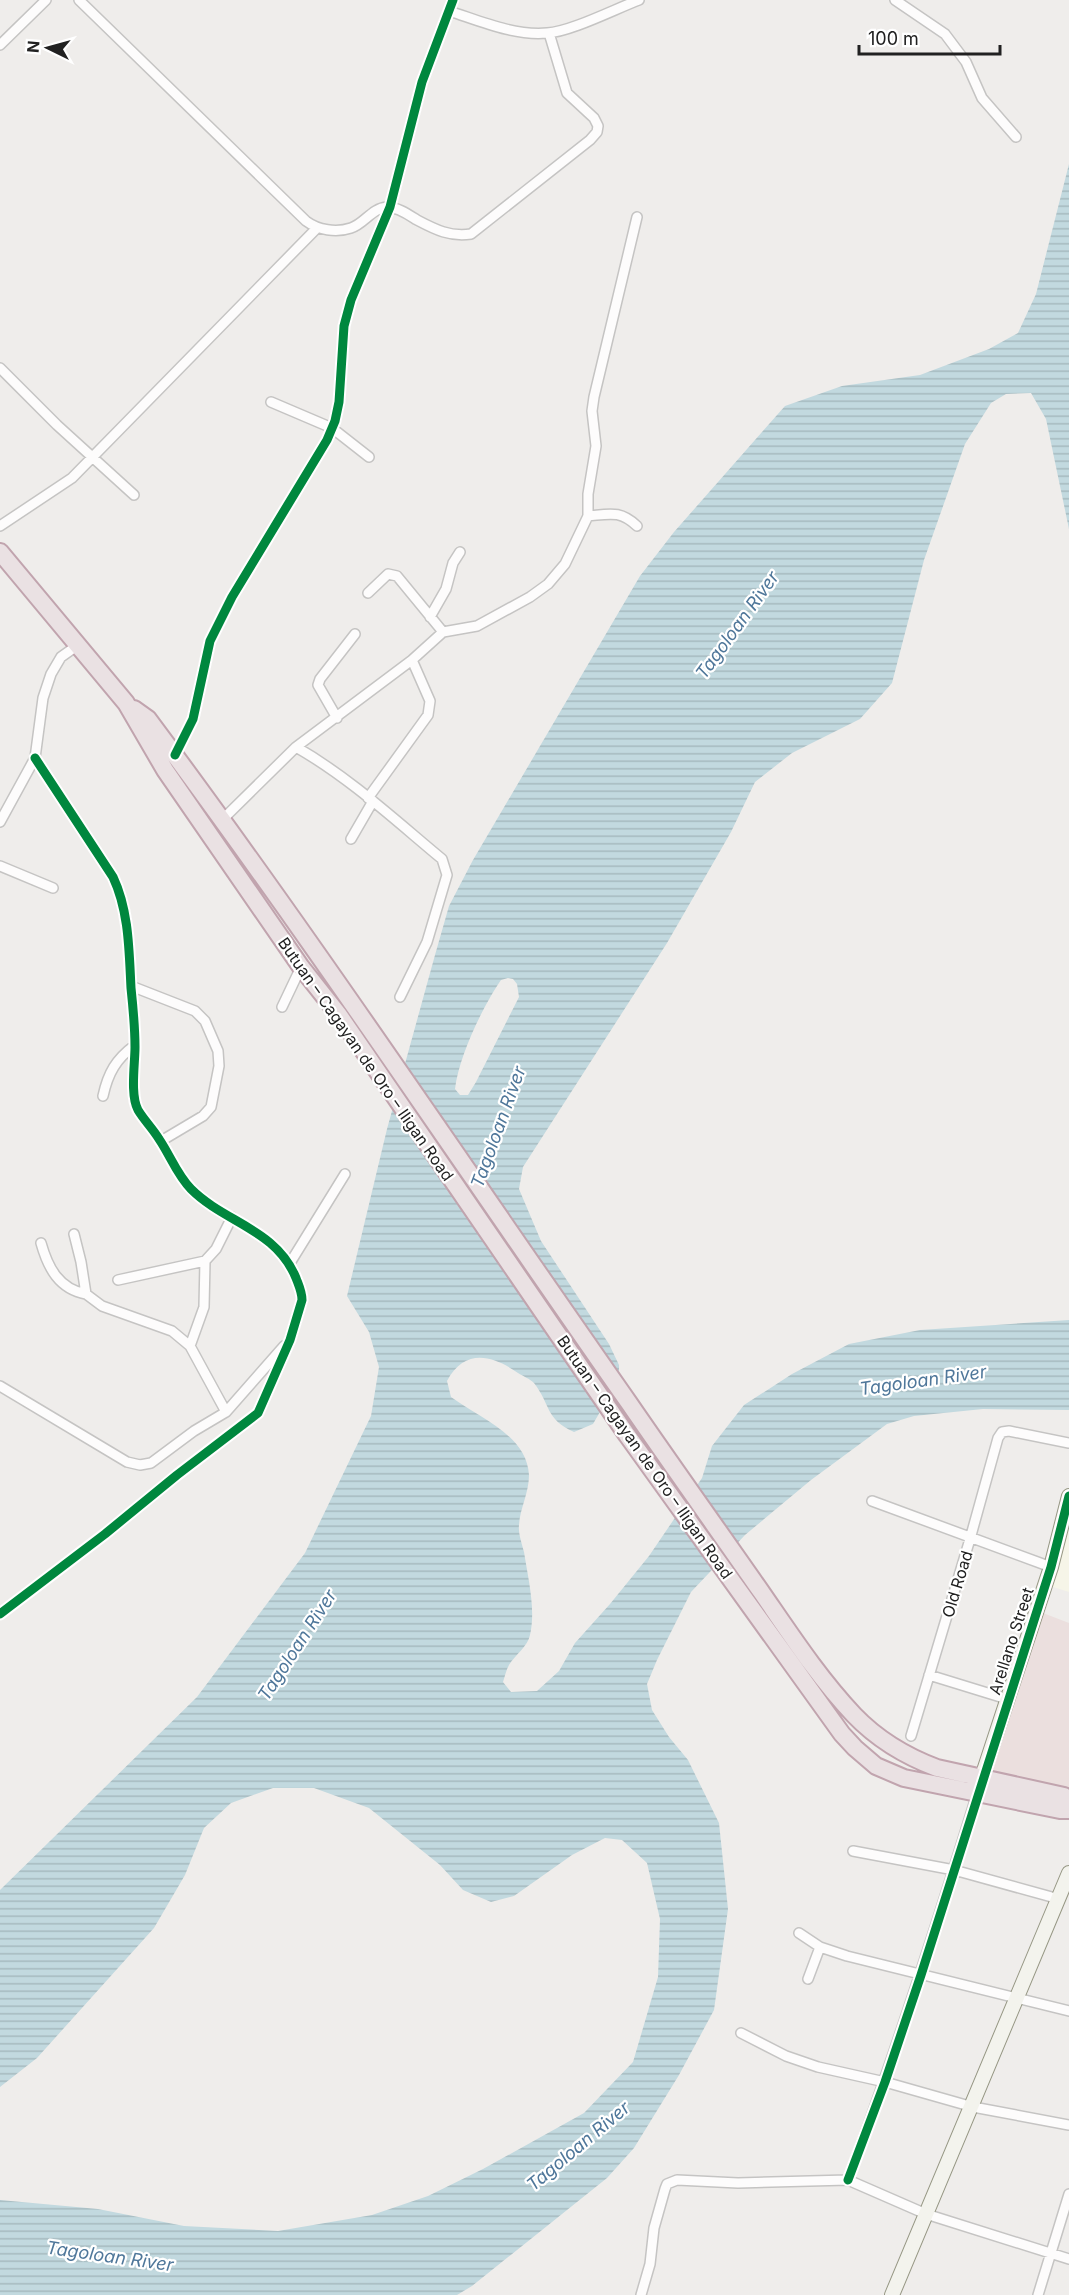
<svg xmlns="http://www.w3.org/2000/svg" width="1069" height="2295" font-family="Inter,sans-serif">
  <defs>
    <pattern id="water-rules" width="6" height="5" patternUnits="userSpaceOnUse" patternTransform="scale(1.5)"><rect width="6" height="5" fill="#c2d9df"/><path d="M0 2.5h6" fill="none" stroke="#a6babf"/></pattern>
  </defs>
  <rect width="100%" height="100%" fill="#efedeb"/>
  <path fill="#ebdfde" d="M1043,1613L1069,1623V1792L989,1776Z"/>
  <path fill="#f6f5e8" d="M1069,1521V1592L1050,1586Z"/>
  <path fill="url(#water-rules)" fill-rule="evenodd" d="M1069,164V529L1046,419L1031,393L1006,394L991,403L965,444L924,560L892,683L860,719L792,753L755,782L731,832L667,943L523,1167L519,1189L541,1241L609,1344L619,1365V1379L593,1424L574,1432C545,1419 551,1405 534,1383C530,1379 523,1376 518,1373C492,1355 465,1348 447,1381L451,1397C478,1417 527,1435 529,1475C529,1493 520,1508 519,1525C518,1533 522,1544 524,1552C528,1578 536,1609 530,1635C528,1646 515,1655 509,1665C506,1670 505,1676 503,1682L511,1692L537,1691L559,1671L575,1643L610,1604L649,1556L702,1478L712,1446L744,1405L792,1374L849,1344L920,1330L1069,1320V1410L983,1409L914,1416L887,1424L811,1480L745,1535L691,1592L657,1660L647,1684L652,1710L669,1737L688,1760L719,1823L728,1909L714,2010L679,2075L634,2148L607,2178L472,2286L457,2295H0V2200L98,2209L184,2226L278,2231L372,2215L428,2196L483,2169L584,2113L633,2062L658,1977L660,1919L647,1863L622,1840L605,1838L572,1855L514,1896L491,1902L463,1890L440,1865L369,1808L314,1788H273L231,1803L204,1828L185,1875L154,1928L37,2058L0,2087V1890L197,1697L305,1553L371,1416L379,1367L369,1332L347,1296L387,1129L435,955L449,906L473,860L640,576L674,532L785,406L842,386L920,375L989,349L1018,333L1036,294ZM508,978L513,979L517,984L519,997L476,1082L468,1095H460L455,1089C459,1056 482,1008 501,980Z"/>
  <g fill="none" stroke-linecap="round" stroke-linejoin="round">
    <defs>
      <path id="street" d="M79,0L306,221C318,230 336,233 351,228C364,224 372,208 387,207C398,207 409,215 417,220C436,230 450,237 471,234L590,140L597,132L598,126L594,118L567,93L549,33
        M895,0L945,34L966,62L982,98L1016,137
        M449,11C480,21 514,36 547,33C570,32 615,9 639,0
        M0,45L46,0
        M0,368L57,425L134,495
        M271,402L332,428L369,457
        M588,516C610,514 620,510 637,526
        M0,526L72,478L316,229
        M430,617L446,589L453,563L460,552
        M443,632L477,626L530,597L548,584L565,564L588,516V494L596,446L592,411L594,397L637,217
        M337,718L318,685L320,679L355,634
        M296,747C350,778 395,820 442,859L447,875L427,942L400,997
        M175,755L193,719L210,641L232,597L327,440L335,421L339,402L344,326L351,300L390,207L422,82L453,0
        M368,798L428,715L430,701L412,660
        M223,819L296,747L412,660L443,632L397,576L388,574L368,593
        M0,822L35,758L43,698L51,674L61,657L78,645
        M351,839L373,801
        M0,866L53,888
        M131,986L195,1011L205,1021L218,1051L219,1066L211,1107L203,1116L161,1141
        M282,1007L301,967
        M103,1096C108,1073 116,1059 135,1045
        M74,1234L81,1262L86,1294L102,1306L172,1331L190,1346L226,1412
        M41,1243C48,1268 59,1289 86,1294
        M290,1263L345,1174
        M118,1280L205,1261L216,1249L232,1217
        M190,1346L204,1307L205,1261
        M0,1386L127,1462L140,1465L151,1463L194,1431L226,1412L284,1346
        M872,1501L1051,1567
        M0,1614L105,1534L177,1475L258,1413L290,1340L302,1300C302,1292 299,1286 296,1278C276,1229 225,1223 191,1189C177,1175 170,1155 159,1139C153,1129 144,1120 138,1110C130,1095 135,1064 135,1047C135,1027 133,1007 131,988C129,950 129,911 113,877L35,758
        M929,1675L1007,1699
        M911,1736L970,1539L998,1438L1002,1432L1009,1431L1069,1443
        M853,1851L954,1870L1059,1899
        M799,1933L820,1947L847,1956L1069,2011
        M808,1979L820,1947
        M741,2033L786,2056L818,2067L885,2082L973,2107L1069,2125
        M848,2180C896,2053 937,1924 977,1794
        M641,2295L650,2264L654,2228L665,2189L667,2184L677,2180L738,2183L848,2180L926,2214L1069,2259
        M1038,2295L1069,2194"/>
      <path id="secondary" d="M979,1786L1051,1567L1069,1496
        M892,2295L1069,1873"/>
      <path id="highway" d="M0,552L126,703L165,770L301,967L339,1015L627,1435L842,1734L855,1748L876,1766L904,1778L1060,1810H1069
        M134,709L148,719C315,943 469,1175 629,1403C673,1467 718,1530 762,1593C791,1635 819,1678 854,1715C878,1740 905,1756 937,1768L1064,1796L1069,1800"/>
    </defs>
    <use href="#street" stroke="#c5c4c3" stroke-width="12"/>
    <use href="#secondary" stroke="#969784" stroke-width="16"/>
    <use href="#highway" stroke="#c1a4ae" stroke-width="20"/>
    <use href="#street" stroke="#fdfcfc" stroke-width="9"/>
    <use href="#secondary" stroke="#f3f3ed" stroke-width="14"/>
    <use href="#highway" stroke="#eae1e3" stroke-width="16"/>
    <defs>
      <path id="cycleway" d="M175,755L193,719L210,641L232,597L327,440L335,421L339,402L344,326L351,300L390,207L422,82L453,0
        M0,1614L105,1534L177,1475L258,1413L290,1340L302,1300C302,1292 299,1286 296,1278C276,1229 225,1223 191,1189C177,1175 170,1155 159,1139C153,1129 144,1120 138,1110C130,1095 135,1064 135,1047C135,1027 133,1007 131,988C129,950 129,911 113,877L35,758
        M848,2180L885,2082L921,1975L1051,1567L1069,1496"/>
    </defs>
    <use href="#cycleway" stroke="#fff" stroke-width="13"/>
    <use href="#cycleway" stroke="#00873e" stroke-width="9"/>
  </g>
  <g text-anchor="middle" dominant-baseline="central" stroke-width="4.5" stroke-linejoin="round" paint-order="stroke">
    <g font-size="16" fill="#212121" stroke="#fff">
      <text transform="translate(366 1059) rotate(55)">Butuan – Cagayan de Oro – Iligan Road</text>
      <text transform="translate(645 1457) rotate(55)">Butuan – Cagayan de Oro – Iligan Road</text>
      <text transform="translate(957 1584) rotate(-73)">Old Road</text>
      <text transform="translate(1011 1641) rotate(-72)">Arellano Street</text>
    </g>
    <g font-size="18" font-style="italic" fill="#4f779a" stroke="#fff">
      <text transform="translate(737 625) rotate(-54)">Tagoloan River</text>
      <text transform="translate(498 1127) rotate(-70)">Tagoloan River</text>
      <text transform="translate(923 1380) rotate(-8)">Tagoloan River</text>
      <text transform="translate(297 1645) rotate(-57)">Tagoloan River</text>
      <text transform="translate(578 2146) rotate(-40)">Tagoloan River</text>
      <text transform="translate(110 2256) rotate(8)">Tagoloan River</text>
    </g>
  </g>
  <g transform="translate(48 48) rotate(275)" stroke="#ffffff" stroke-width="4.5" paint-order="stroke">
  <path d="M0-4.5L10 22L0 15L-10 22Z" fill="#212121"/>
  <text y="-9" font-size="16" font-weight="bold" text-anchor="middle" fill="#212121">N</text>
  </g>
  <path d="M859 45v9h141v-9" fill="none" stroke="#212121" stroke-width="3"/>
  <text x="868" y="45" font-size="18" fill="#212121" stroke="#ffffff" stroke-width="4.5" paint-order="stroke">100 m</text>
</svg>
